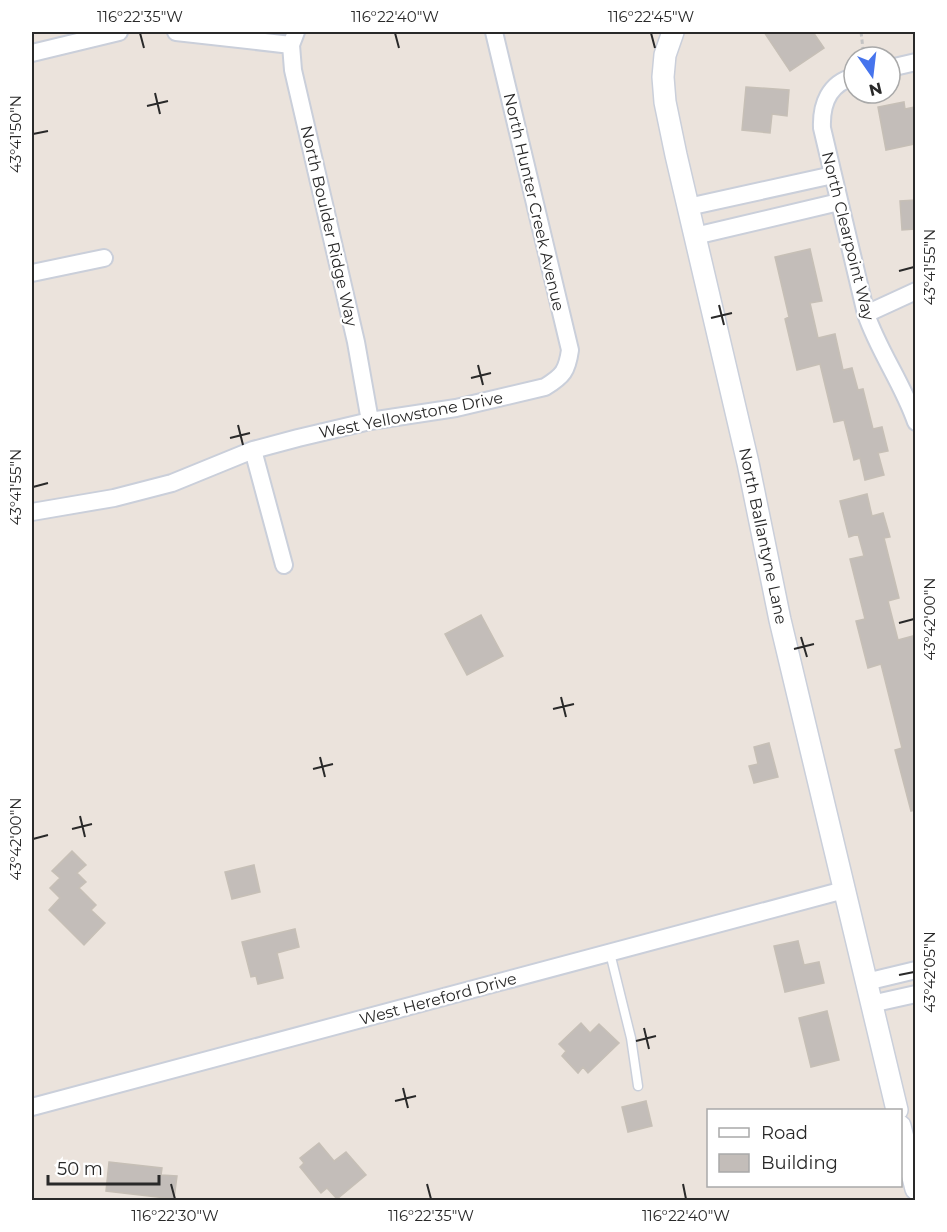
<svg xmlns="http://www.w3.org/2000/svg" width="947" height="1232" font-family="Montserrat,sans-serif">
  <rect width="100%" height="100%" fill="#ebe3dc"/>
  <path fill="#c3bdb9" stroke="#c6bfb6" stroke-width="1.5" d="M764,32H813L824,48L790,71Z
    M746,87L789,90L787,116L772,114L770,133L742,130Z
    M904,102L905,109L915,107V144L886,150L878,107Z
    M915,200V229L902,230L900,201Z
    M810,249L822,301L810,303L818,338L835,334L843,370L852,368L858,390L863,389L873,429L882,427L888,451L878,453L884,475L865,480L860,458L854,460L844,420L834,422L820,364L797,370L785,319L789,317L775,257Z
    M867,494L872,516L883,513L890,537L884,538L899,598L888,601L898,640L913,636L915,647V810L911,811L895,750L902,748L881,664L868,668L856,621L865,619L850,559L864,556L858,534L849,537L840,501Z
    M481,615L503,656L467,675L445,634Z
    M769,743L778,777L754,783L749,766L758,764L754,747Z
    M72,851L86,865L77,873L86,882L79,888L96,905L91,910L105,923L84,945L49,910L60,898L50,888L60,878L52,871Z
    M254,865L260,892L232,899L225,872Z
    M295,929L299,947L277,953L283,978L258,984L256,976L251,977L242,942Z
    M798,941L804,965L819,962L824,983L785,992L774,946Z
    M827,1011L839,1060L811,1067L799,1018Z
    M581,1023L590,1033L599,1024L619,1043L588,1073L583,1067L578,1073L562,1056L566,1051L559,1044Z
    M646,1101L652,1126L628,1132L622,1107Z
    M319,1143L334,1161L346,1152L366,1175L337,1199L327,1188L321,1193L300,1167L304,1163L300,1158Z
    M109,1162L162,1168L161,1175L177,1176L174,1199L106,1191Z"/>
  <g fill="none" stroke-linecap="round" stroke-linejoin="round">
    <defs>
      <path id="service" d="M610,953L631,1038L638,1086"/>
      <path id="minor" d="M176,32L291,45
        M296,32L291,45L293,70L356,342L370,421
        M32,53L119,32
        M890,68L916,62
        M854,77C829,83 821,105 822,128L866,314C879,352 903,384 916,422
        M688,207L833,175
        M695,236L839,202
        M32,273L104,258
        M866,314L916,291
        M253,450L284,565
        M32,512L114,498L172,483L253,450L298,438L370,421L456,408L545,387C563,376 567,371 570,350L494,32
        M866,982L916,970
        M871,1004L916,994
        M32,1107L844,890"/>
      <path id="tertiary" d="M673,32L665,55L663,77L665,102L676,155L748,463L780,620L897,1110
        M900,1126L916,1189"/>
    </defs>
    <use href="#service" stroke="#cacfda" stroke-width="11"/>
    <use href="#minor" stroke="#cacfda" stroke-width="20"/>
    <use href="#tertiary" stroke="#cacfda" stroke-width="24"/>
    <path stroke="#c3c3c3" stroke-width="3" stroke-dasharray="4.5 3" stroke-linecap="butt" d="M861,32L864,57"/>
    <use href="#service" stroke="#fff" stroke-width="8"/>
    <use href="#minor" stroke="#fff" stroke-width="16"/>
    <use href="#tertiary" stroke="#fff" stroke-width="21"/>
  </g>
  <path fill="none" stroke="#292929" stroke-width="2" d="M140,33L144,48M395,33L399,48M651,33L655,48M155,93L160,114M147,106L168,101M33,134L48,131M899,271L914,267M719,305L724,325M711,318L732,313M478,365L483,385M471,378L491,373M238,425L243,445M230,438L250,433M33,487L48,483M899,623L914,619M801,637L807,657M794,649L814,644M561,697L566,717M553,709L574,704M320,757L325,777M313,769L333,764M80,816L85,837M72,829L92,824M33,839L48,835M899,975L914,972M644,1028L649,1049M636,1041L656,1036M403,1088L408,1108M395,1101L416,1096M171,1184L175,1199M427,1184L431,1199M683,1184L686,1199"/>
  <g text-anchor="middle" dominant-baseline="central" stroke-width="4.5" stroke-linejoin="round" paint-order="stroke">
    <g font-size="16" fill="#292929" stroke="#fff">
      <text transform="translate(534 202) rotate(77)">North Hunter Creek Avenue</text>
      <text transform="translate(329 226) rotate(77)">North Boulder Ridge Way</text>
      <text transform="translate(848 236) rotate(76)">North Clearpoint Way</text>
      <text transform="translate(411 415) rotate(-11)">West Yellowstone Drive</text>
      <text transform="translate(763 536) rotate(78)">North Ballantyne Lane</text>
      <text transform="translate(438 999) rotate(-15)">West Hereford Drive</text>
    </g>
  </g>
  <rect width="947" height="1232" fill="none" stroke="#ffffff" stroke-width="66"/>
  <rect x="707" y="1109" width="195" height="78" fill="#ffffff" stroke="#a9a9a9" stroke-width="1.5"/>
  <rect x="719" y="1128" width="30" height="9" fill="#ffffff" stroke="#a9a9a9" stroke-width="1.5"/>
  <text x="761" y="1139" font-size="18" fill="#292929">Road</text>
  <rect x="719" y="1154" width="30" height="18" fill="#c3bdb9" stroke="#a9a9a9" stroke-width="1.5"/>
  <text x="761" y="1169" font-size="18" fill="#292929">Building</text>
  <g transform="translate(872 75) rotate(166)"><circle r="28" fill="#ffffff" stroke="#a9a9a9" stroke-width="1.5"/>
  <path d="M0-4.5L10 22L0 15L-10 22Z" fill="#4674ed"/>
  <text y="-9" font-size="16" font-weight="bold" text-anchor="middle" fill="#292929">N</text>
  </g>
  <path d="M48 1175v9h111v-9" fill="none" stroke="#292929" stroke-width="3"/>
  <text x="57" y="1175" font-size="18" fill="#292929" stroke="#ffffff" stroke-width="4.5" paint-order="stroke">50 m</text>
  <rect x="33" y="33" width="881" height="1166" fill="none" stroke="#292929" stroke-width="2"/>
  <g font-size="15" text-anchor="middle" fill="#292929">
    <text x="140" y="22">116°22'35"W</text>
    <text x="395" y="22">116°22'40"W</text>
    <text x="651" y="22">116°22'45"W</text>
    <text transform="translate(16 134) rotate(-90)" y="5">43°41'50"N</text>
    <text transform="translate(930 267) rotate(-90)" y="5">43°41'55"N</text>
    <text transform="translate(16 487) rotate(-90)" y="5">43°41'55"N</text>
    <text transform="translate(930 619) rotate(-90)" y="5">43°42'00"N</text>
    <text transform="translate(16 839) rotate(-90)" y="5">43°42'00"N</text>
    <text transform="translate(930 972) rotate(-90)" y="5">43°42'05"N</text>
    <text x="175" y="1221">116°22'30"W</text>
    <text x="431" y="1221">116°22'35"W</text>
    <text x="686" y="1221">116°22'40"W</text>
  </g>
</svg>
